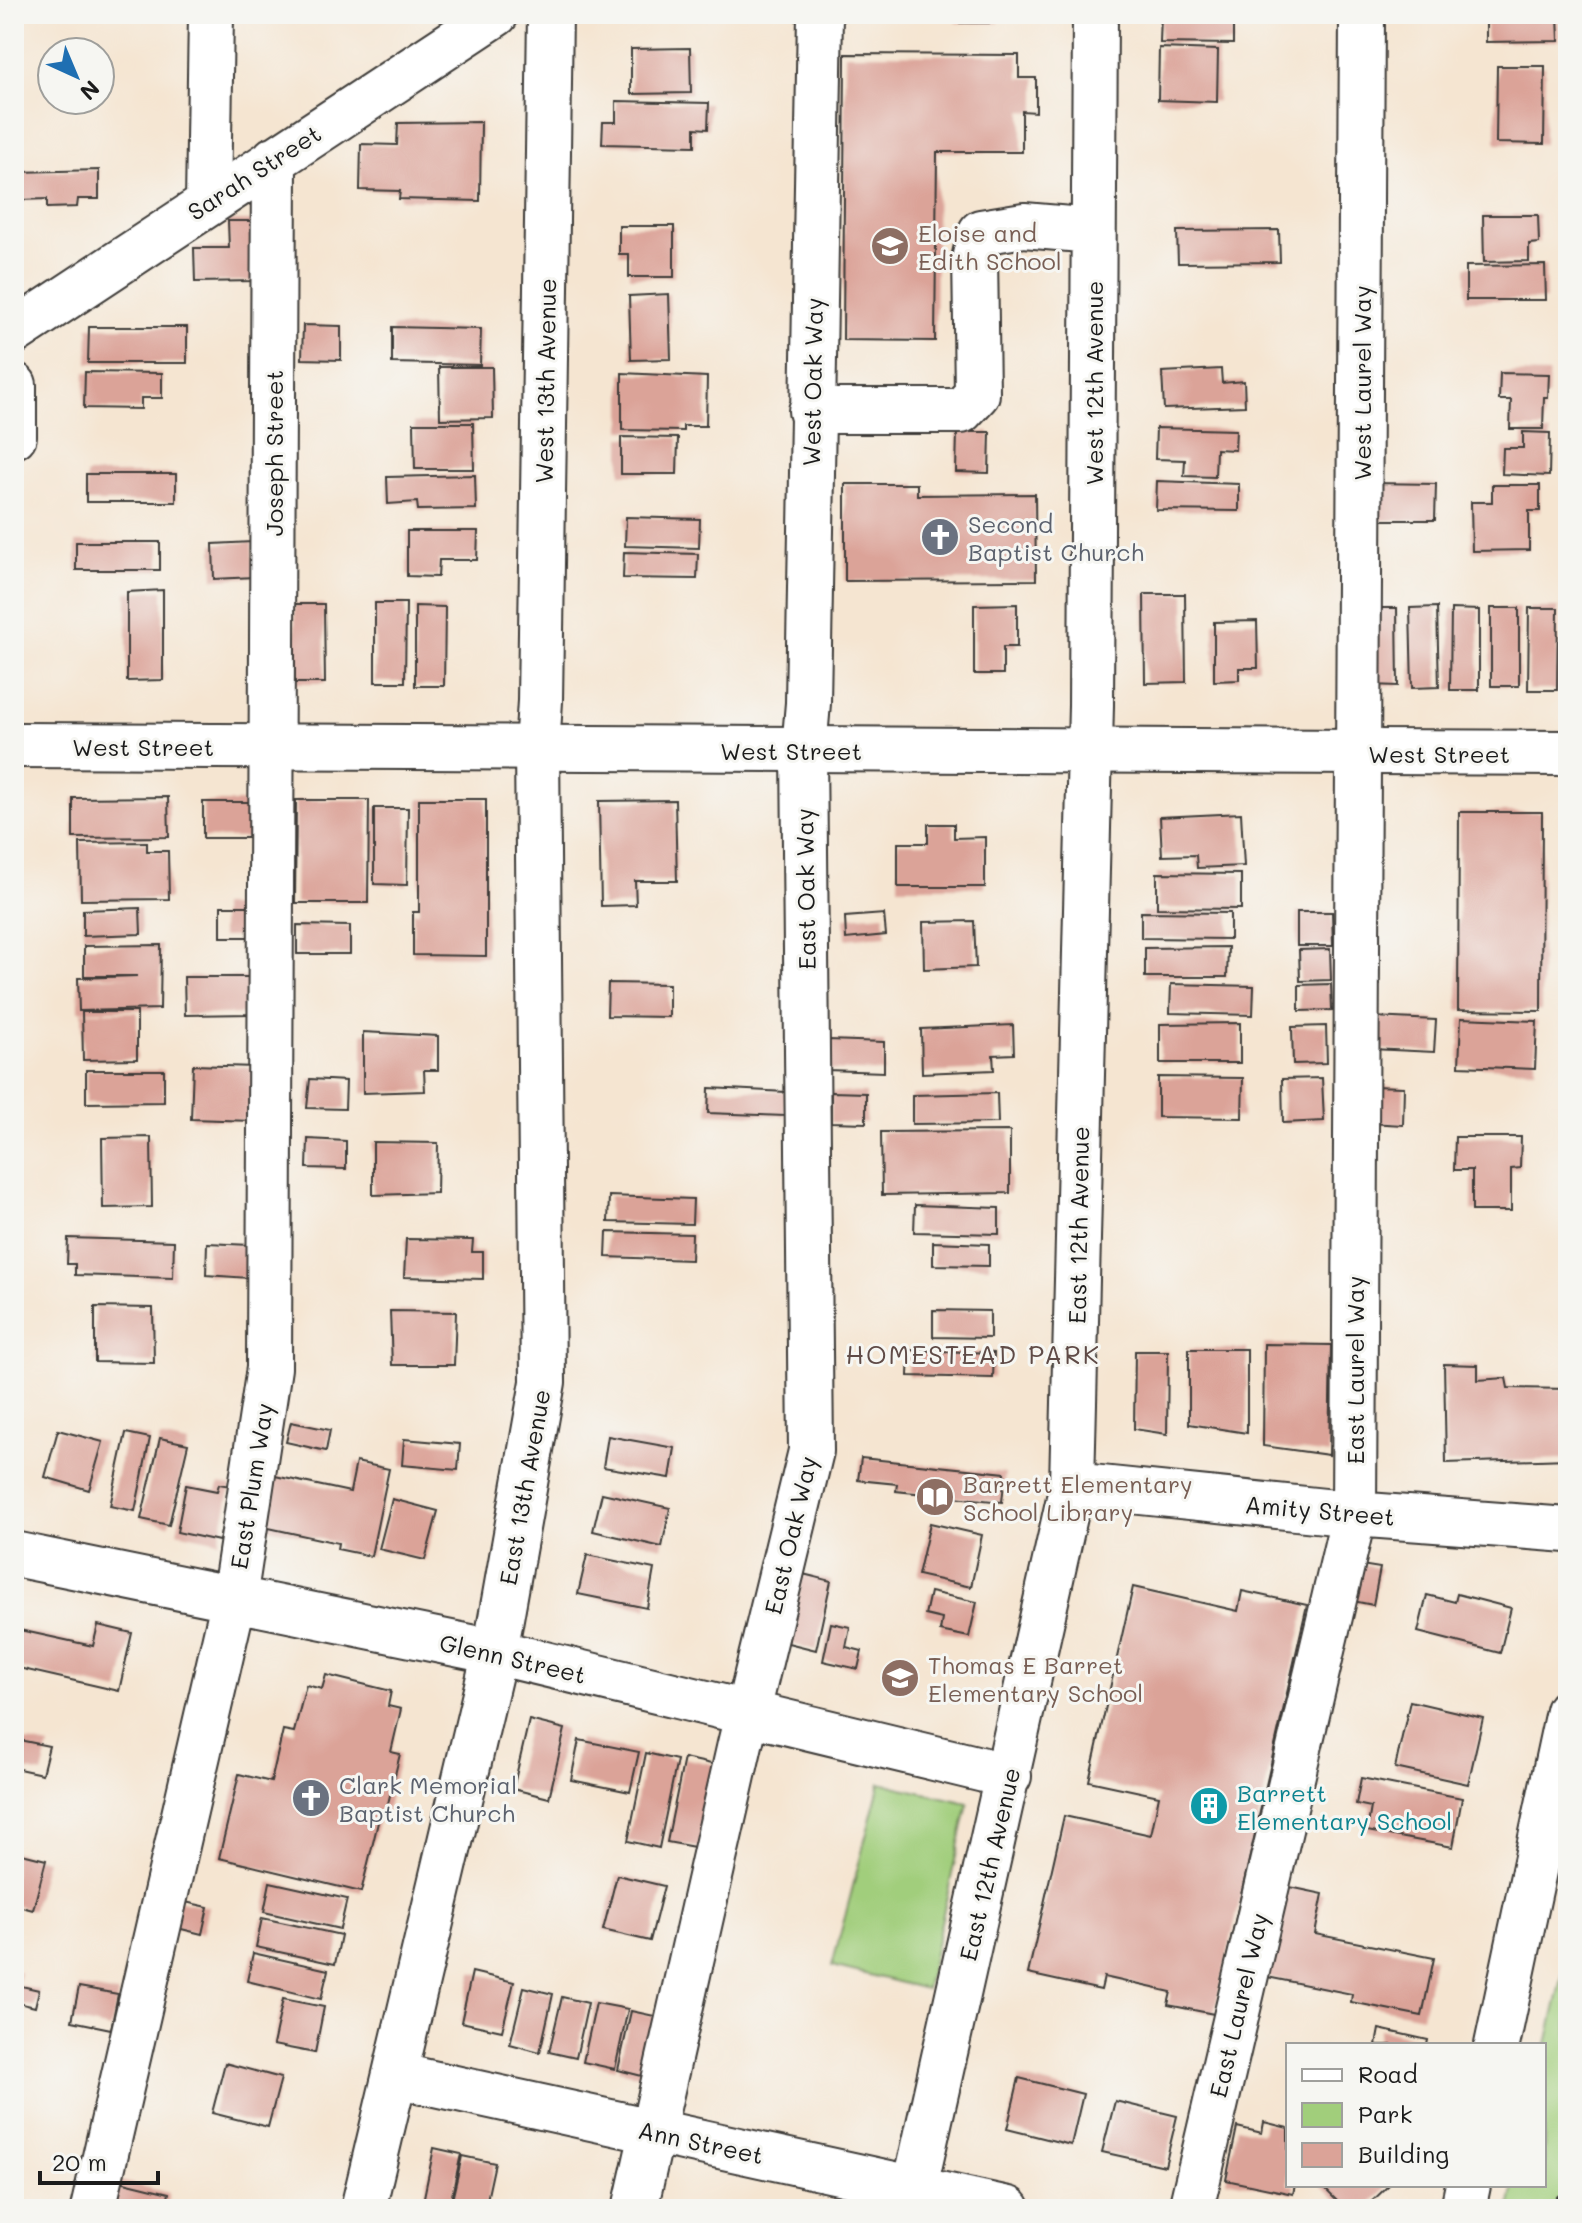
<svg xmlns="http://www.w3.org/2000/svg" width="1582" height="2223" font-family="Mali,sans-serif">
  <rect width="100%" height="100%" fill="#f6f6f2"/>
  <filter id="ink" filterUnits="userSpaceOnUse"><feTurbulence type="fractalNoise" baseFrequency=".0125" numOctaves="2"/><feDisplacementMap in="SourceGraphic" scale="16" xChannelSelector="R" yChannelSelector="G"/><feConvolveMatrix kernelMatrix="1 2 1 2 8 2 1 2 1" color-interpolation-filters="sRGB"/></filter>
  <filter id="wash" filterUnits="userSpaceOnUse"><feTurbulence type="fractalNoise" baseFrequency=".006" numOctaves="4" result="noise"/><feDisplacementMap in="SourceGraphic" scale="32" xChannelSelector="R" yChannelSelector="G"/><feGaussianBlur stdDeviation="1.8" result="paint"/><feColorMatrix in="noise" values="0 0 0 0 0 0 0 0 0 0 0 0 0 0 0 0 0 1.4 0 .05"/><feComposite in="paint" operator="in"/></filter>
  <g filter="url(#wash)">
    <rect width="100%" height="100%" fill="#f5e5d1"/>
    <path fill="#a1ce7b" stroke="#5e754c" stroke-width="2" d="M880,1783L968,1803L926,1989L832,1966Z
      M1568,1953V2209H1509L1514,2185H1544V2057Z"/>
    <g id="blocks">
      <path fill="#dba398" d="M956,14H999V23H956Z
        M1161,14H1233V44L1160,43Z
        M1486,14H1558L1559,41L1486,42Z
        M690,48L691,93L631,94V49Z
        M1159,48L1218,50L1217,102L1158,100Z
        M845,54L1019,55V78H1036V112L1022,111V152H937L935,341L843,340Z
        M1497,66H1545L1544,144L1496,143Z
        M616,101L709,103L708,129L695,128V146L602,144L603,122H616Z
        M481,122L480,201L399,199L400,191L360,190L361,144L397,145L398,123Z
        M99,170V199H78L77,207L47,208V199L20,200L19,172Z
        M1483,215H1538L1539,243L1529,244V261L1484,262Z
        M228,221H256V281L195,282L194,248H229Z
        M619,226H674V277H629V254H619Z
        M1279,230L1280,262L1178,263L1177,231Z
        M1545,265L1546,300H1466V266Z
        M669,294L671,359L631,360L629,296Z
        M303,325L341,326V360L302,359Z
        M89,327H187V363H88Z
        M392,327L481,329L480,365L392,363Z
        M439,367H492L493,418L440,419Z
        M1221,369L1222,383L1244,381L1245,406L1164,409L1162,372Z
        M85,372L162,373V398H141V409L84,408Z
        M622,373L707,377L706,426H683V431L622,430Z
        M1500,373L1549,374L1548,397H1544L1543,429H1510L1511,400H1499Z
        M414,423H473L474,469H415Z
        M1156,428L1236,430L1235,450L1216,449L1215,477L1184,476L1185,460L1155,459Z
        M957,432H990L989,473L956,472Z
        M1523,432L1550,433L1549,476L1502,474L1503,448H1523Z
        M621,437L678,438L677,474H621Z
        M86,474H176V502H86Z
        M475,475L476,509L418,510L417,502L388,504L387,477Z
        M1157,481L1239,484V511L1156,510Z
        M1371,483L1436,484L1435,520H1371Z
        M845,484H917V495L1035,494L1036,580L845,581Z
        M1492,485H1540V511H1529V550L1472,551L1471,502H1492Z
        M626,517L700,519L699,548L625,546Z
        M407,531H478L477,560H439L438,577L407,576Z
        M76,542H160V570H76Z
        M252,542L254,577L214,579L213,544Z
        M624,552L698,554L697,579L623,578Z
        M163,590V680L127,681V592Z
        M1144,594H1185L1186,682L1145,683Z
        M375,603H406L405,682H375Z
        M295,604H324L325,683H295Z
        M1017,604V647H1003V674H974V605Z
        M415,606L445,607L444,686H415Z
        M1437,607L1439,687L1412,688L1410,608Z
        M1373,608H1397L1398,686L1372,685Z
        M1491,608H1519V686H1491Z
        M1529,608H1558L1557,690H1528Z
        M1451,609L1479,610V690H1450Z
        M1257,621L1258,668H1239V680L1214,681V622Z
        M168,797L169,837L73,838V798Z
        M419,799H486V956L413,955V912H419Z
        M296,800H369L368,903H295Z
        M675,800L677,881H635L636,905L601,906L599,801Z
        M203,802H251V838H203Z
        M374,808H408L407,885L374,884Z
        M1459,812H1542L1541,1011L1458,1010Z
        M1241,813L1244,866L1197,868L1196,855L1162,856L1160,817Z
        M928,824H954V838L985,837V887H898V843H928Z
        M147,842V851H168L169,899L81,900L80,843Z
        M1157,873L1241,874V909L1157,908Z
        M221,906H255V937H221Z
        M140,908L141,934L83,936V910Z
        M1141,912L1230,913V939L1141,938Z
        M1297,912H1332L1333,946H1297Z
        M884,914L886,935L846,939L845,917Z
        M974,921L976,967L924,969L923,922Z
        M297,925L350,926V954H297Z
        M161,945L160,1009L79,1011L78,978L137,976H84V946Z
        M1228,947L1227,977H1145V948Z
        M1330,949L1331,980L1300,981L1299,950Z
        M184,977H251V1014L185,1015Z
        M608,983L669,984V1017L607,1016Z
        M1171,984L1254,986L1253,1015L1170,1013Z
        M1331,984L1332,1010L1299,1011V985Z
        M82,1012H137V1059L83,1060Z
        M1373,1017L1436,1020L1434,1052L1372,1049Z
        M1461,1018L1537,1021L1535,1069L1459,1066Z
        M1240,1023V1063H1160V1024Z
        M1013,1025L1014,1054L993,1055L994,1070L922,1073L921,1029Z
        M1326,1026L1327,1063L1293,1064L1292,1027Z
        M363,1032L438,1036V1070H424L425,1091L363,1093Z
        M828,1040L884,1042V1072L827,1070Z
        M193,1065L255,1067L253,1121L191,1119Z
        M86,1070H164V1102L86,1103Z
        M1158,1077L1243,1078L1242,1118L1158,1117Z
        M1322,1078L1324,1121L1283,1123L1282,1079Z
        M310,1079L346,1081L345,1109L307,1108Z
        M1370,1086L1404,1087L1403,1125L1369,1123Z
        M709,1088L786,1092L785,1116L708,1113Z
        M831,1092L866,1093V1123L831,1122Z
        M997,1093L998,1123L912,1124V1095Z
        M1010,1131V1193L882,1195L881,1132Z
        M151,1137L152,1207L103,1208L102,1138Z
        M1455,1137H1521L1520,1168L1511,1169V1211H1472V1170H1454Z
        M308,1139L346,1141V1169L307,1168Z
        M373,1142L438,1143L437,1193L373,1195Z
        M609,1196L693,1199L692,1224L608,1222Z
        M915,1205L999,1208V1234L914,1232Z
        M607,1232L692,1234L691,1260L606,1257Z
        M68,1238L174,1241L173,1278L75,1275V1264H67Z
        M406,1239L473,1240L472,1252H483V1279L404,1277Z
        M933,1242L989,1244V1266L933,1265Z
        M207,1243L250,1245L249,1278L206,1275Z
        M95,1307L153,1308L154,1363L95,1362Z
        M933,1310L990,1311V1338L933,1337Z
        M390,1311L456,1312L454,1365H392Z
        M1264,1344L1331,1345L1329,1455L1263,1446Z
        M1189,1349H1247V1433L1189,1424Z
        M909,1350L994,1353L993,1378L908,1376Z
        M1135,1351H1168L1167,1434L1134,1429Z
        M1444,1364L1478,1365V1380L1506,1378L1508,1388L1568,1389V1459L1446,1463Z
        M291,1422L330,1430L326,1451L286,1442Z
        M58,1430L103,1442L89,1490L45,1477Z
        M126,1433L150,1438L135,1511L110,1506Z
        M608,1436L675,1448L670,1478L603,1467Z
        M160,1438L188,1444L169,1525L141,1519Z
        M404,1439L460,1444L458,1470L402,1465Z
        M861,1458L1005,1473L1002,1502L896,1491L897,1484L858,1480Z
        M356,1462L389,1469L371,1556L337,1549L338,1543L264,1527L275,1476L350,1492Z
        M219,1484L231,1486L219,1541L177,1532L186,1485L217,1491Z
        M602,1493L670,1508L662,1547L593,1531Z
        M392,1499L438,1511L425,1560L379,1549Z
        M930,1523L982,1535L971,1587L918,1575Z
        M587,1555L654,1569L647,1608L578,1594Z
        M1355,1564L1380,1568L1373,1605L1348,1600Z
        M803,1574L831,1581L816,1650L788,1643Z
        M1133,1587L1238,1611L1242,1591L1307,1605L1214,2014L1168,2005L1171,1992L1104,1977L1101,1990L1028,1974L1064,1816L1151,1835L1159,1796L1089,1781Z
        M930,1592L977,1602L969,1637L940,1631L942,1619L925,1615Z
        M1457,1594L1511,1608L1500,1653L1418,1632L1427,1595L1455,1602Z
        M831,1623L850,1627L846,1647L862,1651L858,1669L823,1661Z
        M98,1625L132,1633L119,1691L14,1667L15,1629L93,1646Z
        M326,1675L391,1691L388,1706L401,1709L391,1752L400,1754L385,1816L380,1814L361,1892L219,1858L239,1774L271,1782L283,1730L294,1732L306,1685L322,1689Z
        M1410,1701L1483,1718L1468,1784L1395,1768Z
        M529,1720L565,1729L549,1798L513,1789Z
        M14,1729L22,1731L19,1740L49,1746L42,1774L14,1768Z
        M579,1740L639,1752L630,1792L571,1780Z
        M646,1753L677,1760L659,1848L628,1841Z
        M684,1758L716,1765L700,1848L667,1842Z
        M1361,1778L1462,1798L1453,1847L1367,1831L1371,1807L1356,1804Z
        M14,1852L46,1860L33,1910L14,1905Z
        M617,1875L664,1886L650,1941L603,1930Z
        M270,1882L347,1899L340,1929L264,1912Z
        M1285,1886L1323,1894L1315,1934L1434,1958L1422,2016L1351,2002L1352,1994L1267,1977Z
        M176,1900L208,1907L202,1934L169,1926Z
        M262,1918L341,1935L335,1964L256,1947Z
        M253,1953L328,1970L321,1999L247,1981Z
        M14,1971L20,1972L17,1985L39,1990L35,2007L14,2002Z
        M472,1972L514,1982L502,2031L461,2022Z
        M79,1987L118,1994L111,2029L72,2021Z
        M524,1987L553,1994L540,2052L510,2044Z
        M562,1997L588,2003L576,2058L549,2052Z
        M283,1999L324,2007L315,2053L273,2045Z
        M596,2003L628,2009L615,2069L583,2062Z
        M631,2011L659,2017L646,2077L618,2070Z
        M1379,2029L1428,2040L1427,2045H1376Z
        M225,2063L281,2078L268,2127L212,2113Z
        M1019,2078L1083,2094L1071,2145L1007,2129Z
        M1115,2101L1177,2116L1165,2166L1102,2152Z
        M1264,2122L1288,2128V2185H1295L1293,2194L1226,2180L1237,2127L1262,2133Z
        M434,2148L461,2154L449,2209L422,2207Z
        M462,2156L495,2163L485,2209H450Z
        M116,2180L169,2193L166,2209H109Z
        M1321,2185H1389L1364,2209H1345Z"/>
    </g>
  </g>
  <g filter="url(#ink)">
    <use href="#blocks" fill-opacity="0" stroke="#3d3a37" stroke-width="2"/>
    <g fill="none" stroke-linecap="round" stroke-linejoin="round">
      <defs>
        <path id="minor" d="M208,203L211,14
          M14,332L496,14
          M14,385V436
          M811,411H961L977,394L975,255L981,232L1024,225L1093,231
          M1072,1485L1354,1514L1568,1530
          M14,1554L495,1652L1009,1776
          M1497,2045L1568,1711
          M395,2075L1008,2209
          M93,2209L234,1599L269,1368L274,159
          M363,2209L495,1652L543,1382L537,748L540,701L550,14
          M635,2209L740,1744L811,1451L804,750L808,703L820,14
          M910,2209L1072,1485L1091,705L1095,14
          M1191,2209L1354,1514L1362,14
          M1463,2209L1468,2185"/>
        <path id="major" d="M14,745L1568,753"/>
      </defs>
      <use href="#minor" stroke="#3d3a37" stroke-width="48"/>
      <use href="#major" stroke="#3d3a37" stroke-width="48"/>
      <path stroke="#3d3a37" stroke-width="5" stroke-dasharray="6 6" stroke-linecap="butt" d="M1548,2209L1568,2187"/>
      <use href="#minor" stroke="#fff" stroke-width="44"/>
      <use href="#major" stroke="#fff" stroke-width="44"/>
    </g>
  </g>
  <defs>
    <symbol id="school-disc" viewBox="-11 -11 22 22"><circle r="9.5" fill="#8d6e63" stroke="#f6f6f2"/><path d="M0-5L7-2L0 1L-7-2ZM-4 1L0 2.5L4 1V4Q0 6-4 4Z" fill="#fff"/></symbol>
    <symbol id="church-disc" viewBox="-11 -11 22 22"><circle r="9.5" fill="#6b7280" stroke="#f6f6f2"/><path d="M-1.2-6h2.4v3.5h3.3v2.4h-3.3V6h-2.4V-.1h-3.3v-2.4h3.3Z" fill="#fff"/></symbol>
    <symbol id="library-disc" viewBox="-11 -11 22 22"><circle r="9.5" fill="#8d6e63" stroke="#f6f6f2"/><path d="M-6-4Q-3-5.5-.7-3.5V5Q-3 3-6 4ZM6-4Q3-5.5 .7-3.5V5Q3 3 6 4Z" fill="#fff"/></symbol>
    <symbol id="building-disc" viewBox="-11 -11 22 22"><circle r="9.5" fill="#0f9aa8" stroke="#f6f6f2"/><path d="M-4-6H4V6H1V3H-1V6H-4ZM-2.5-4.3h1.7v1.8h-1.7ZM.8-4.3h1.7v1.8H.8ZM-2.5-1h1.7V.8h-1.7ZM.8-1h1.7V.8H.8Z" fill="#fff"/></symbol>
  </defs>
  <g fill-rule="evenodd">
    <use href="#school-disc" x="868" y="224" width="44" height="44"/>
    <use href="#church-disc" x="918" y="515" width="44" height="44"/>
    <use href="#library-disc" x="913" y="1475" width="44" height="44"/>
    <use href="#school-disc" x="878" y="1656" width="44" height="44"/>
    <use href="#church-disc" x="289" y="1776" width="44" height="44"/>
    <use href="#building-disc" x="1187" y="1784" width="44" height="44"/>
  </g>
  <g text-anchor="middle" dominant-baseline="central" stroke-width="6" stroke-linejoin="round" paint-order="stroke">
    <g font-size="24" fill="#1c1c1c" stroke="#f6f6f2">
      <text transform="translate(254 172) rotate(-33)">Sarah Street</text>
      <text transform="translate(545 381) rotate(-89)">West 13th Avenue</text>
      <text transform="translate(812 382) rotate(-89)">West Oak Way</text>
      <text transform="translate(1093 383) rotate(-90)">West 12th Avenue</text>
      <text transform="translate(1361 383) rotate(-90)">West Laurel Way</text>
      <text transform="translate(273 453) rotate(-90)">Joseph Street</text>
      <text x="143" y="746">West Street</text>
      <text x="791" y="750">West Street</text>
      <text x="1439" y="753">West Street</text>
      <text transform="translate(805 889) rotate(-91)">East Oak Way</text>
      <text transform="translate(1078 1225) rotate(-89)">East 12th Avenue</text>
      <text transform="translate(1354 1370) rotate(-90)">East Laurel Way</text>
      <text transform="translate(251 1486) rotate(-81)">East Plum Way</text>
      <text transform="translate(524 1487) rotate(-80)">East 13th Avenue</text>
      <text transform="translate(1320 1510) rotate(5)">Amity Street</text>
      <text transform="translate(790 1535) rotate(-77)">East Oak Way</text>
      <text transform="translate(513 1658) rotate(13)">Glenn Street</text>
      <text transform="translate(989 1864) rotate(-77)">East 12th Avenue</text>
      <text transform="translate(1238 2005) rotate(-77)">East Laurel Way</text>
      <text transform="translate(701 2142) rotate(12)">Ann Street</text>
    </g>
    <g font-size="24" fill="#785e54" stroke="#f6f6f2" text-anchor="start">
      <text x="918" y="232">Eloise and<tspan x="918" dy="28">Edith School</tspan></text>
      <text x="963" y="1483">Barrett Elementary<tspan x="963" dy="28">School Library</tspan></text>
      <text x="928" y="1664">Thomas E Barret<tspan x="928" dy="28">Elementary School</tspan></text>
    </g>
    <g font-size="24" fill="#5b616d" stroke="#f6f6f2" text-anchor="start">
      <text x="968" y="523">Second<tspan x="968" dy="28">Baptist Church</tspan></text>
      <text x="339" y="1784">Clark Memorial<tspan x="339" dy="28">Baptist Church</tspan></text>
    </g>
    <g font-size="24" fill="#0d838f" stroke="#f6f6f2" text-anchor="start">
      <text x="1237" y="1792">Barrett<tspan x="1237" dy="28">Elementary School</tspan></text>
    </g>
    <g font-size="26" letter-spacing="2" fill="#5f4b47" stroke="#f6f6f2">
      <text x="973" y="1354">HOMESTEAD PARK</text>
    </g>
  </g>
  <rect width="1582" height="2223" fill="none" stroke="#f6f6f2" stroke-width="48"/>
  <rect x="1286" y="2043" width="260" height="144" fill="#f6f6f2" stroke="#9f9f9c" stroke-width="2"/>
  <rect x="1302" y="2069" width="40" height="12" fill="#ffffff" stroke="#9f9f9c" stroke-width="2"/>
  <text x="1358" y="2083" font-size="24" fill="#1c1c1c">Road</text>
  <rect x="1302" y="2103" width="40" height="24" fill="#a1ce7b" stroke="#9f9f9c" stroke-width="2"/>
  <text x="1358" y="2123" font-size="24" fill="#1c1c1c">Park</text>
  <rect x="1302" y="2143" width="40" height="24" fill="#dba398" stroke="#9f9f9c" stroke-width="2"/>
  <text x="1358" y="2163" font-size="24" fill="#1c1c1c">Building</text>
  <g transform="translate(76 76) rotate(136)"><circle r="38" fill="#f6f6f2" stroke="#9f9f9c" stroke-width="2"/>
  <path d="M0-6L14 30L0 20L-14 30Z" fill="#1f6fb2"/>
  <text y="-12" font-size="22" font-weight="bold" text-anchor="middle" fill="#1c1c1c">N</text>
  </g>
  <path d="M40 2171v12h118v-12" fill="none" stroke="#1c1c1c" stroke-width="4"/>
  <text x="52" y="2171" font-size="24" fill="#1c1c1c" stroke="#f6f6f2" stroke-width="6" paint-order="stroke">20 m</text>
</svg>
